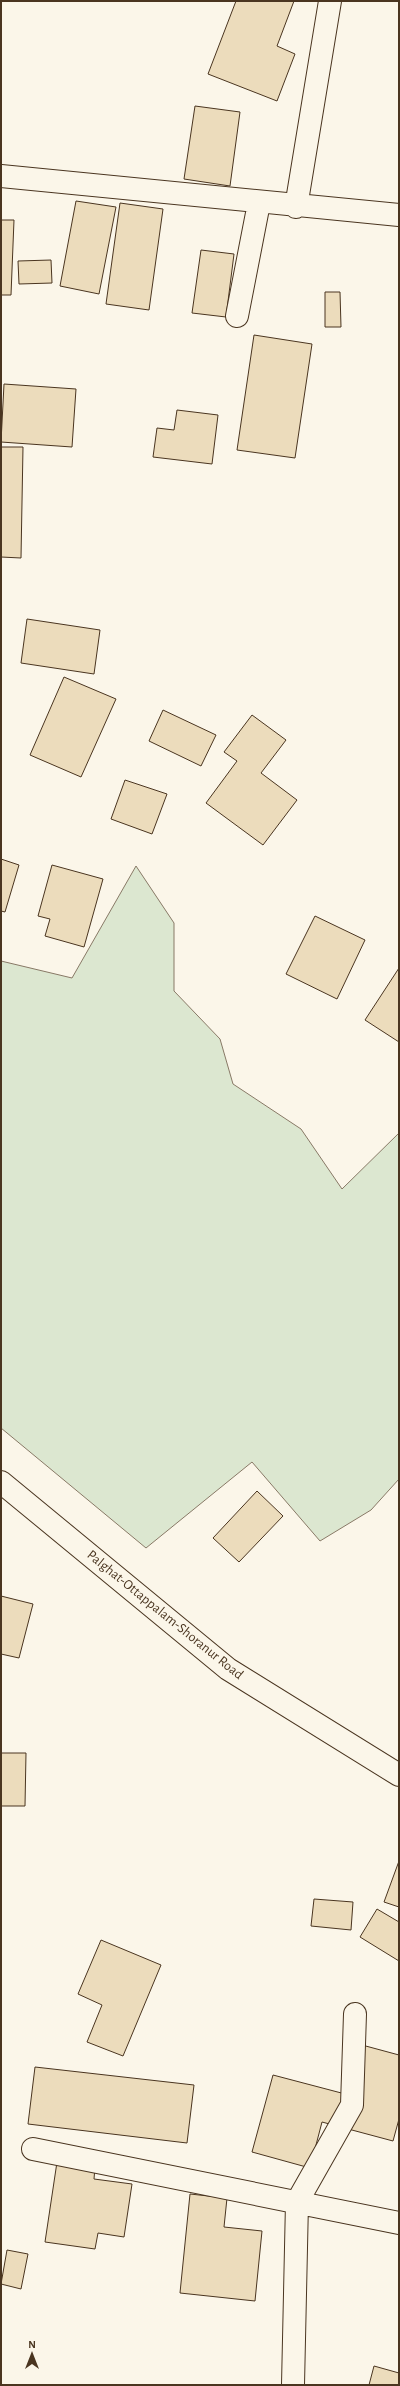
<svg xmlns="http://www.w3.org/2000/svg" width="400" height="2386" font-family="'Alegreya Sans',sans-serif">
  <rect width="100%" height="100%" fill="#fbf6e9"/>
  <path fill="#dce7d0" stroke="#887966" d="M136,866L174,923V991L220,1039L233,1084L301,1129L342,1189L399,1133V1479L371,1510L320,1541L252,1462L146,1548L1,1428V961L72,978Z"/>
  <path fill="#ecdcbc" stroke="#4a3520" d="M236,1H294L277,46L295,54L277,101L208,74Z
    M195,106L240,112L230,186L184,179Z
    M76,201L116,207L99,294L60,286Z
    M120,203L163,209L149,310L106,304Z
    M1,220H14L11,295H1Z
    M201,250L234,254L226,317L192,313Z
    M51,260L52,283L19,284L18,261Z
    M325,292H340L341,327H325Z
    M254,335L312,344L295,458L237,450Z
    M4,384L76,389L72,447L1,442Z
    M177,410L218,415L212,464L153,457L157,428L174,430Z
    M1,447H23L21,558L1,557Z
    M27,619L100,630L94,674L21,663Z
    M64,677L116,699L81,777L30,755Z
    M163,710L216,735L201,766L149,741Z
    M252,715L286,740L261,773L297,800L263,845L206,803L237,761L224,752Z
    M125,780L167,794L152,834L111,819Z
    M1,859L19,865L5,912L1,911Z
    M52,865L103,879L84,947L45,936L50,919L38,916Z
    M315,916L365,940L337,999L286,974Z
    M399,968V1042L365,1020Z
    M257,1491L283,1516L239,1562L213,1538Z
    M1,1596L33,1604L19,1658L1,1654Z
    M1,1753H26L25,1806H1Z
    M399,1861V1907L384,1902Z
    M314,1899L353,1902L351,1930L311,1926Z
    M377,1909L399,1922V1961L360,1937Z
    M101,1940L161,1965L123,2056L87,2042L102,2005L78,1994Z
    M362,2045L399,2055V2119L393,2141L322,2122L310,2168L252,2152L273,2075L349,2095Z
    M35,2067L194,2085L187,2143L28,2124Z
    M57,2162L95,2167L94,2179L132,2184L124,2237L98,2233L95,2249L45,2242Z
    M190,2194L227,2198L224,2227L262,2231L255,2301L180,2293Z
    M7,2250L28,2254L21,2289L1,2284Z
    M374,2366L399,2373V2385H369Z"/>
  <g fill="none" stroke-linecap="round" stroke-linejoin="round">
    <defs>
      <path id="minor" d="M1,176L399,215
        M296,207L330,1
        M237,316L259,203
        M33,2149L399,2223
        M293,2385L297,2202L352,2105L355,2014"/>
      <path id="major" d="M1,1482L228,1669L399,1775"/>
    </defs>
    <use href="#minor" stroke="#4a3520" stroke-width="24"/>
    <use href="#major" stroke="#4a3520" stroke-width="24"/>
    <use href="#minor" stroke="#fbf6e9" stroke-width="22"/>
    <use href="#major" stroke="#fbf6e9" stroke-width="22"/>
  </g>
  <g text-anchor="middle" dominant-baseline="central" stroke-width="3" stroke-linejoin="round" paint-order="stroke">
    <g font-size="14" fill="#4a3520" stroke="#fbf6e9">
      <text transform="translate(165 1615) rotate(39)">Palghat-Ottappalam-Shoranur Road</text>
    </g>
  </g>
  <rect width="400" height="2386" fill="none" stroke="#4a3520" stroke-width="4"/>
  <g transform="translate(32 2354)" stroke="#fbf6e9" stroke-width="3" paint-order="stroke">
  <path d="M0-3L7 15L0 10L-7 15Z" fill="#4a3520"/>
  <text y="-6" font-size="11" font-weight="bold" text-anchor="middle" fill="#4a3520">N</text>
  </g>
</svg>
